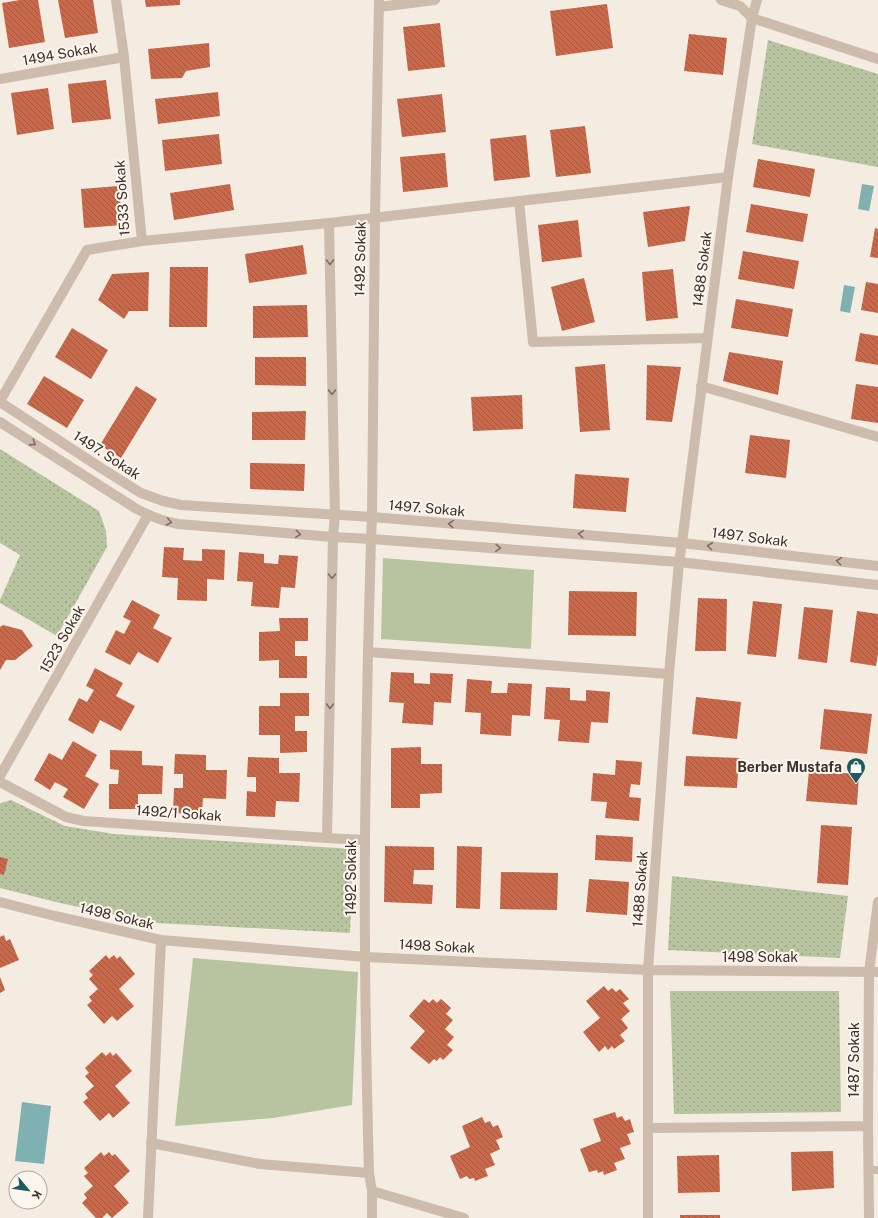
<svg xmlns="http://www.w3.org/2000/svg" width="878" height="1218" font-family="'Public Sans',sans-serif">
  <defs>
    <pattern id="park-dots" width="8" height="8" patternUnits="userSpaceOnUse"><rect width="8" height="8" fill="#b8c4a0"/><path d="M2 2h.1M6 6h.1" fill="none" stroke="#97a083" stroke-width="1.8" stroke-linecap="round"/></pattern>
    <pattern id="building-back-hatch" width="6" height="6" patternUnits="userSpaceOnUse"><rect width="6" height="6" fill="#c8694b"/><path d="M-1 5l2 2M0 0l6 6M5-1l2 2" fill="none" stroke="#a4573f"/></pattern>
  </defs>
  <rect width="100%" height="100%" fill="#f4ebe1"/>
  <path fill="#b8c4a0" d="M383,558L534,570L531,649L381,639Z
    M193,958L358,972L352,1105L273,1118L175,1126Z"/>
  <path fill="url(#park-dots)" d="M768,40L878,74V167L752,144Z
    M0,449L99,511L106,531L107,547L57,636L0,603V600L20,555L0,543Z
    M11,800L65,826L114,834L353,849L350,933L156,923L60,903L0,888V804L1,803Z
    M672,876L848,896L840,958L668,950Z
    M670,991H839L841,1112L674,1114Z"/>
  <path fill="#7fb0b2" d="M862,184L874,186L869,211L858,209Z
    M844,285L855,287L850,313L840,311Z
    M22,1102L51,1106L44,1164L15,1161Z"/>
  <path fill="url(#building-back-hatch)" d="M20,0H38L45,42L9,48L2,3Z
    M58,0H93L98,33L65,38Z
    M145,0H180V5L146,7Z
    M607,4L613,48L556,56L550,11Z
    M440,23L445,67L408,71L403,27Z
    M689,34L727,38L723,75L684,71Z
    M209,43L210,67L186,71L182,78L151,79L148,49Z
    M106,80L111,119L72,123L68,84Z
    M48,88L54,129L17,135L11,93Z
    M218,92L220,116L158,124L155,99Z
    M442,94L446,132L402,137L397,99Z
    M585,126L591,173L556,177L550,130Z
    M219,134L222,164L165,171L162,140Z
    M526,135L530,177L494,181L490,139Z
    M445,153L448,187L403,192L400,157Z
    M758,159L815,169L810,197L753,187Z
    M230,184L234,210L174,220L170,193Z
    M119,186L122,225L84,228L81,189Z
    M751,204L808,214L803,242L746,232Z
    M690,206L685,241L648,247L643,212Z
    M578,220L582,257L542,262L538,225Z
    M875,228L878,229V258L870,257Z
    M303,245L307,274L249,283L245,254Z
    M743,251L799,261L794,289L738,279Z
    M170,267H208L207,327H169Z
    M673,269L678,318L646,321L642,272Z
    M149,272L148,311H129L124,319L98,300L112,274Z
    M584,278L595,322L562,331L551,287Z
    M866,282L878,284V313L861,310Z
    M736,299L793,309L788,337L731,328Z
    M307,305L308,337L253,338V306Z
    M72,328L108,350L91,379L55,357Z
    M860,333L878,336V365L855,361Z
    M729,352L783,361L778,395L723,381Z
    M255,357H306V386L255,385Z
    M605,364L610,430L580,432L575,367Z
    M647,365L681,367L672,422L646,420Z
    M44,376L84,400L67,428L27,404Z
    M856,384L878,387V423L851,419Z
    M136,386L157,399L121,458L100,445Z
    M522,395L523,429L473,431L471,397Z
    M306,411L305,440H252V412Z
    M750,435L790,440L786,478L745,473Z
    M250,463L305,464L304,491L250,489Z
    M575,474L629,478L626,512L573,508Z
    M164,547L184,548L183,560L202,561V549L225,550L224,580L207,579V601L177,600L178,578L162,577Z
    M239,552L264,554V563L278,564L279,555L298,556L295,588L281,587L279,608L251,606L253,582L237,581Z
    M569,591L637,592L636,636L568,635Z
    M698,598L727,599L726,651H695Z
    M132,600L160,615L153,628L172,638L158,663L138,652L130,665L105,652L116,630L124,634L131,621L123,617Z
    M753,601L782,604L776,657L747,654Z
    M804,607L833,610L827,663L798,659Z
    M857,611L878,614V654L876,666L850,662Z
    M279,618H308V641H295V656H307V678H279V660L259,661V632L280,631Z
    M3,625L22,630L33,646L15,660H6L0,670V627Z
    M95,668L123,683L116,696L135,706L121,731L100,720L93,734L68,720L79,698L87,702L94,690L86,686Z
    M391,672L414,673V683L430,684V673L453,674L451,703L434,702L433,725L402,723L404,703L389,702Z
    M467,679L492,681L491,693H507L508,683L532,684L530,716L512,715L511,736L480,734L481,713L465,712Z
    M546,687L570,688V700L586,701V690L610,692L608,723L591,722L589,743L558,741L560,720L544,719Z
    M280,693H309V716H295V731H307V752L280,753V735H259V706H280Z
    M696,697L741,702L737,739L692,734Z
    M824,709L872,714L867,754L820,749Z
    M73,741L97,755L85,776L99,784L84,809L63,797L68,789L55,782L50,790L34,780L49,753L62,760Z
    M421,747V764H442V793L420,794V808H391V748Z
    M110,750L142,751V765L163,766L162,794H138V809H109V784H118L119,770L110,769Z
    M175,754L206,755V770H227L226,799L203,798L202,814L173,813L174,788H183V774H174Z
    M686,756L739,758L737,788L684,786Z
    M248,757L279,758V773H300L299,802L276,801L275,817L246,816L247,791L256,792V777H247Z
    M616,760L642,762L640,785L631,784L629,797L641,798L639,821L605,818L607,802L591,801L593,773L615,775Z
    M809,771L859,774L857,805L806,801Z
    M821,825L852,827L848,885L817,883Z
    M596,835L633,837L632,862L595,860Z
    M385,846L434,847V870H414L413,884L433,885L432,904L384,902Z
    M457,846L482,847L480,909L456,908Z
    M0,857L8,859L4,875L0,874Z
    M501,872L558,873L557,910L500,909Z
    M589,879L629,882L627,915L586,912Z
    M4,935L6,941L10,939L19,960L0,968V937Z
    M106,955L109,959L114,955L117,959L120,956L135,974L119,989L134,1006L117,1021L112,1016L104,1024L87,1005L92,1001L89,997L98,989L89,979L93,975L89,971Z
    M0,977L5,990L0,993Z
    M604,986L608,991L612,988L616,992L620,989L629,999L623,1003L630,1011L621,1019L628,1028L620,1035L625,1041L614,1049L612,1046L608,1050L605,1046L599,1052L583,1032L600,1018L586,1001Z
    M424,999L429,1003L433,999L437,1003L441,999L451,1008L446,1014L453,1020L445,1029L454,1037L447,1045L453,1050L443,1060L440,1057L437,1061L434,1059L429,1064L410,1048L425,1031L409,1016Z
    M102,1052L106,1056L110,1052L113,1056L116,1053L132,1071L115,1086L130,1103L113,1118L109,1113L100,1121L83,1102L88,1098L85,1094L94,1086L85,1076L89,1073L85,1068Z
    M615,1112L617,1118L622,1116L625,1121L630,1119L634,1132L627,1134L631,1144L620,1148L625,1159L614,1163L617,1170L604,1175L603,1171L598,1173L597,1170L589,1172L580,1149L601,1141L593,1119Z
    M482,1117L485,1123L490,1121L493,1127L498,1125L503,1137L496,1140L500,1149L490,1154L495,1165L485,1169L488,1176L475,1181L474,1178L469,1179L467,1176L460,1179L450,1156L470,1147L462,1126Z
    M833,1151L834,1188L792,1191L791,1152Z
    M101,1152L104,1156L109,1152L112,1156L115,1154L130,1171L114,1186L129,1203L112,1218L107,1213L102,1218H96L82,1203L87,1198L84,1194L93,1186L84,1176L88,1173L84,1168Z
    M719,1155L720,1192L678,1193L677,1156Z
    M680,1215H720V1218H680Z"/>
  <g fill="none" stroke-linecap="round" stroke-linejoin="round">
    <path stroke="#cdbbac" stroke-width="8" d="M868,1170H878"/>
    <path stroke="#cdbbac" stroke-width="10" d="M721,0L740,6L752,18L878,59
      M379,7L435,0
      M0,79L124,57
      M519,201L533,342L707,338
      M329,223L335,515
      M142,241L329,223L728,177
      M701,386L878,437
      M0,401L87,250L142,241L124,57L116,0
      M372,517L375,217L379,0
      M371,539C368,638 366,738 365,838C364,950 366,1061 369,1173L372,1191V1218
      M682,543L728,177L752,18L757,0
      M368,652L669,674
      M0,776L148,515
      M0,782L66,817L84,821L327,838L365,840
      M327,838L333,537
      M0,902L55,916L161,940L366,957L648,970L878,972
      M648,1128L868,1126
      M151,1143L260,1164L369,1173
      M372,1191L464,1218
      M148,1218L161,940
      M648,1218V970L669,674L679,562
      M869,1218L868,1126L869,972L878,902"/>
    <path stroke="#cdbbac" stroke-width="10" d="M0,402L101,468L141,493L163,501L181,505L372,517L682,543L878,566
      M0,422L135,508C149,516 162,521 178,524L333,537L371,539L679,562L878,585
      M333,537L335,515
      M371,539L372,517
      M679,562L682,543"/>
  </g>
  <defs><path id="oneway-chevron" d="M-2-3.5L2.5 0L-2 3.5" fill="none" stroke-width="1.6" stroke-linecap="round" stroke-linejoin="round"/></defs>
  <g stroke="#7d6f65">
    <use href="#oneway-chevron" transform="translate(330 262) rotate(89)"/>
    <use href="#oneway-chevron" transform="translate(332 392) rotate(89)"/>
    <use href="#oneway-chevron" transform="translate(33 443) rotate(33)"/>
    <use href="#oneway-chevron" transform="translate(169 522) rotate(11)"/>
    <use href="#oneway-chevron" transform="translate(451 524) rotate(-175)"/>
    <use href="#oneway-chevron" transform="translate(298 534) rotate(5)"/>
    <use href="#oneway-chevron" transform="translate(581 534) rotate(-175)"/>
    <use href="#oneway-chevron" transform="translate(710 546) rotate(-173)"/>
    <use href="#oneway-chevron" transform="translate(498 548) rotate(4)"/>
    <use href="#oneway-chevron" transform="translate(839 561) rotate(-173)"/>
    <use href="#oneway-chevron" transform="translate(332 576) rotate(91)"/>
    <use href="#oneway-chevron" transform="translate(330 706) rotate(91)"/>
  </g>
  <defs>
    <symbol id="shop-pin" viewBox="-11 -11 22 30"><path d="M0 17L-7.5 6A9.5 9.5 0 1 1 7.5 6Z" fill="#1f5a5e" stroke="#fbf5ee"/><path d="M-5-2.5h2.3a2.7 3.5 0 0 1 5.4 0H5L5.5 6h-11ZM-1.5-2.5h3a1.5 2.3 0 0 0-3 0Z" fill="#fff"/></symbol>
  </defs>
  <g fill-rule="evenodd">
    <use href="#shop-pin" x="845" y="756" width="22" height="30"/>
  </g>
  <g text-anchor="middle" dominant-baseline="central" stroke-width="4" stroke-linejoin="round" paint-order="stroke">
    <g font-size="14" fill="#3b302b" stroke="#fbf5ee">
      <text transform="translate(60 54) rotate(-10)">1494 Sokak</text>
      <text transform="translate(122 198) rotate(-94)">1533 Sokak</text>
      <text transform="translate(360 259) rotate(-89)">1492 Sokak</text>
      <text transform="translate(702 269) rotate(-83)">1488 Sokak</text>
      <text transform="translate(107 455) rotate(33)">1497. Sokak</text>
      <text transform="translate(427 508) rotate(5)">1497. Sokak</text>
      <text transform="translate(750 537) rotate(7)">1497. Sokak</text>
      <text transform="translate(62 639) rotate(-60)">1523 Sokak</text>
      <text transform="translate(179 813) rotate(4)">1492/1 Sokak</text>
      <text transform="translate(351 878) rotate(-90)">1492 Sokak</text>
      <text transform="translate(640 889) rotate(-86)">1488 Sokak</text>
      <text transform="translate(117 916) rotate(13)">1498 Sokak</text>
      <text transform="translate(437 946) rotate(3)">1498 Sokak</text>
      <text x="760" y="957">1498 Sokak</text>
      <text transform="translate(854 1060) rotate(-90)">1487 Sokak</text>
    </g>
    <g font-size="14" font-weight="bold" fill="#3b302b" stroke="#fbf5ee" text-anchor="end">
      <text x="842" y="767">Berber Mustafa</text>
    </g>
  </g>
  <g transform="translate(28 1190) rotate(119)"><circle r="19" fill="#fbf5ee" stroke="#aea6a0"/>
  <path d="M0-3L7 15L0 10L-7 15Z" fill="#1f5a5e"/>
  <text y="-6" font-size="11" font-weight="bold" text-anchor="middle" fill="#3b302b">K</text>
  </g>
</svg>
